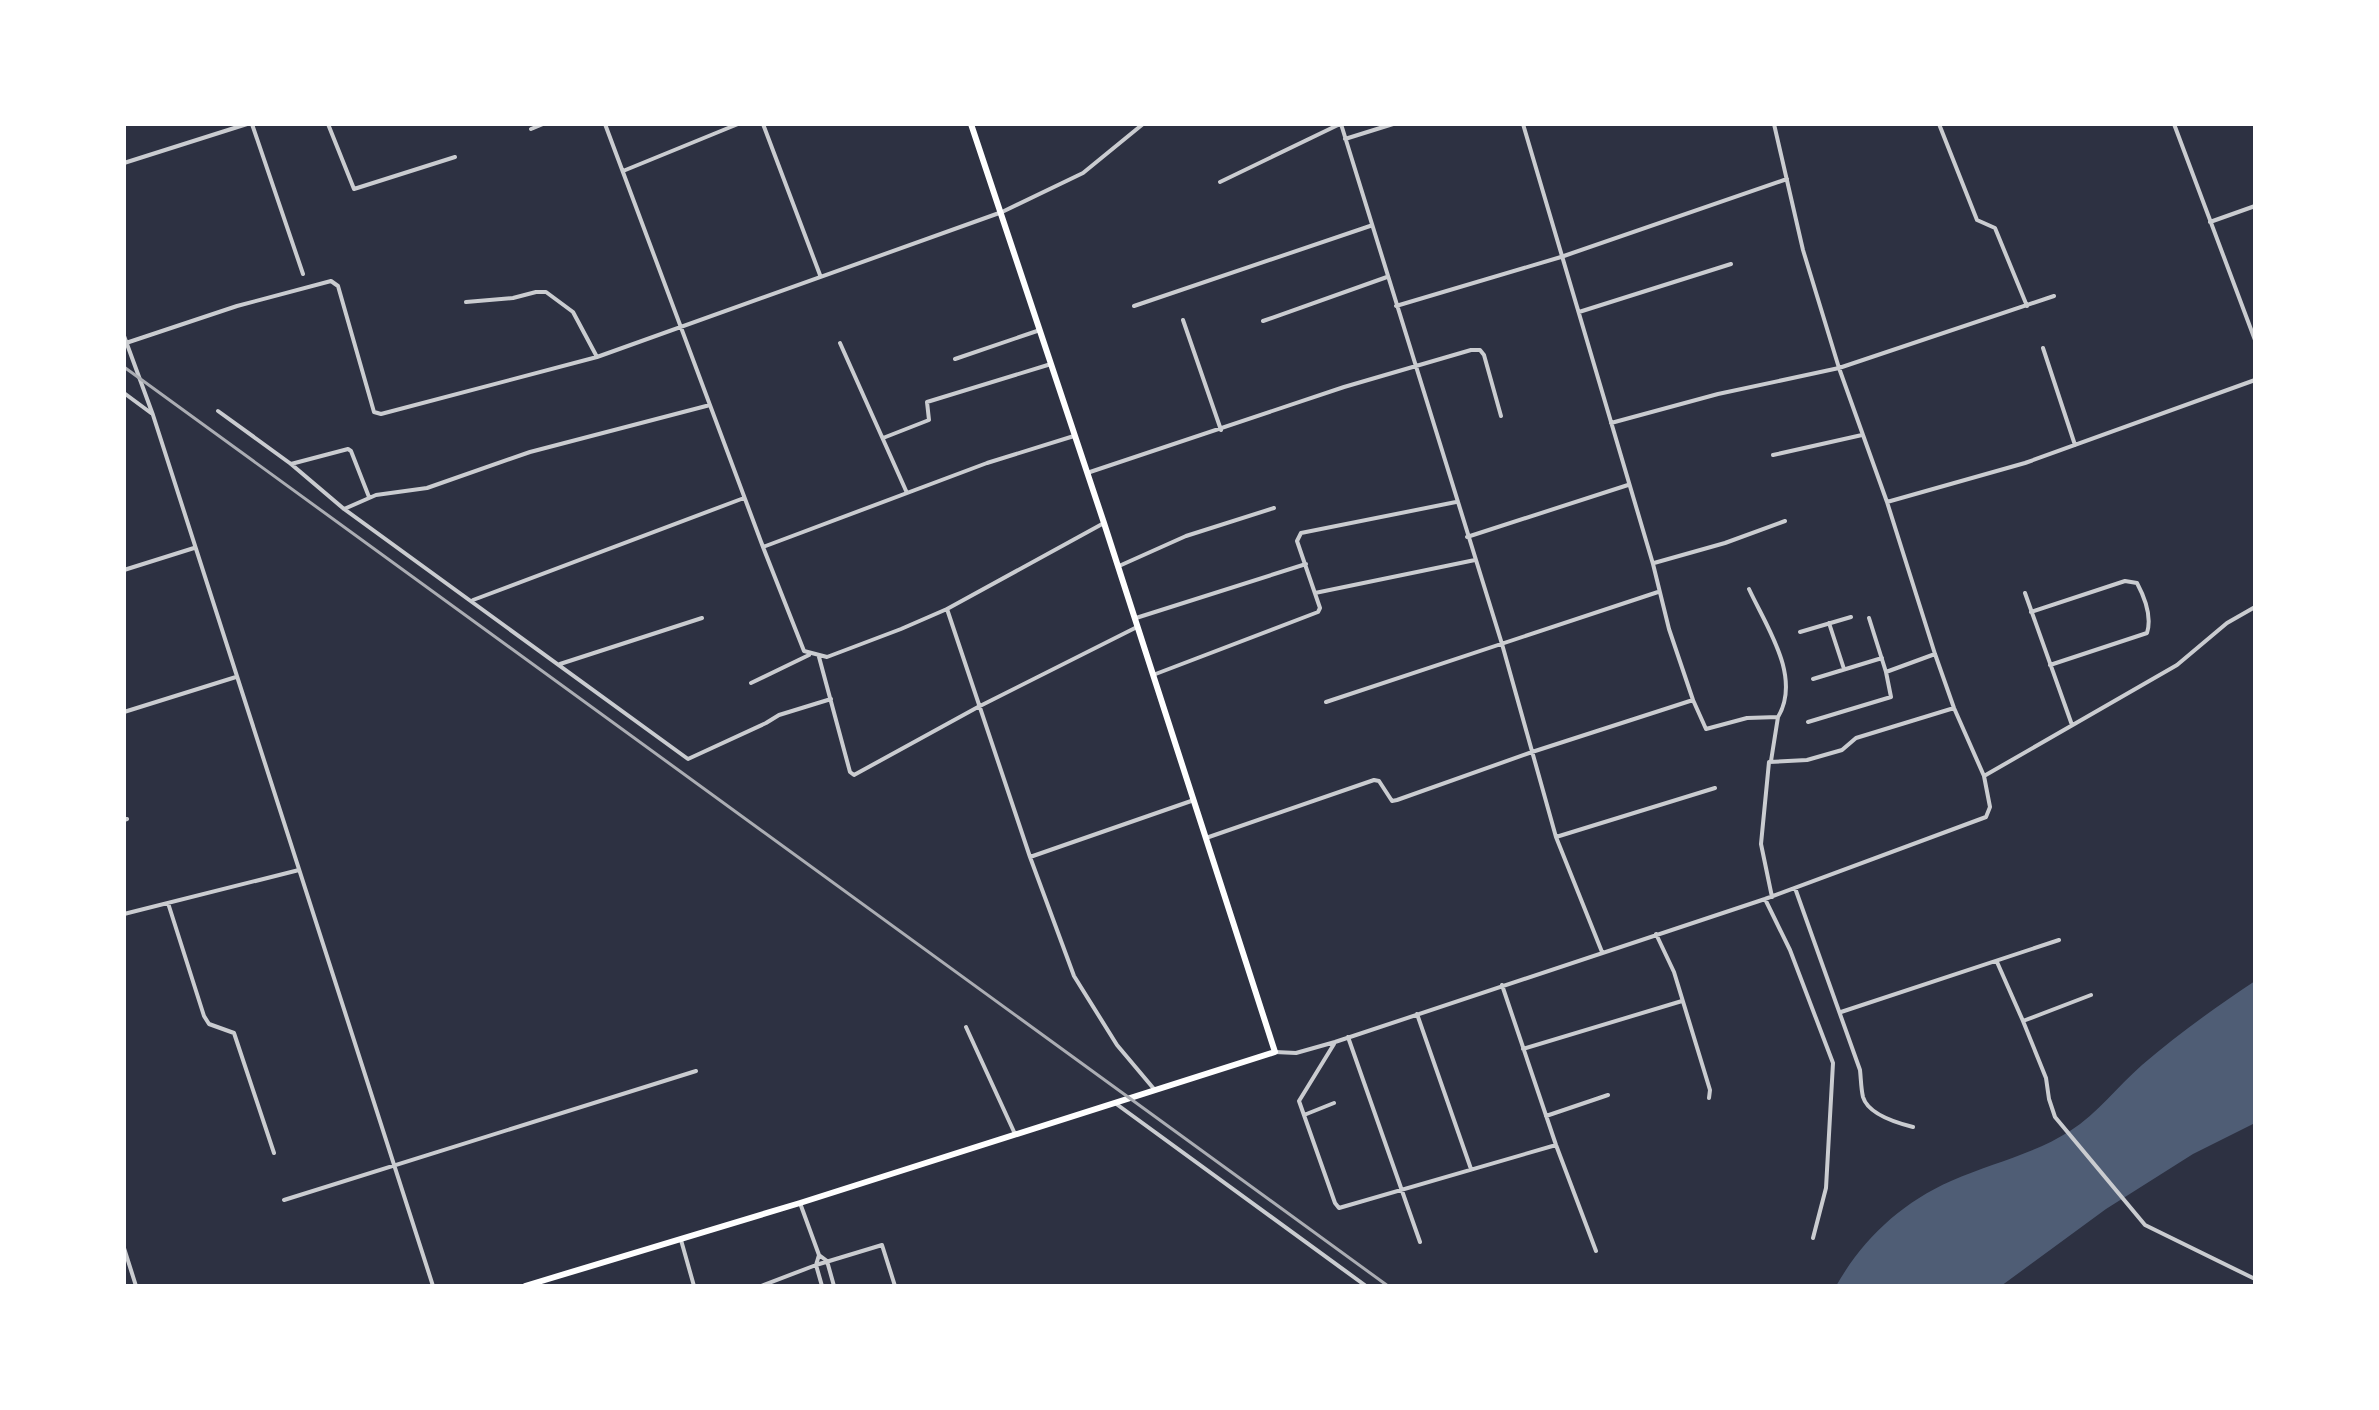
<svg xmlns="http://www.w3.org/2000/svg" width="2379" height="1410" font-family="Ubuntu,sans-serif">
  <rect width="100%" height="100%" fill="#2d3142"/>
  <path fill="#4f5d75" d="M2255,981V1123L2193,1154L2106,1209L2001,1286H1836C1863,1239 1901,1203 1951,1181C1992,1163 2032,1155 2070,1131C2098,1113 2117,1087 2142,1065C2178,1034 2216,1007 2255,981Z"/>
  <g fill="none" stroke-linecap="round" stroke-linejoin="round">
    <path stroke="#caccd0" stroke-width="4" d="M252,124L303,274
      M328,124L354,189L455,157
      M605,124L763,547L804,651L827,657L901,629L947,609L1104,523
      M763,124L820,275
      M1341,124L1502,644L1556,837L1602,952
      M1939,124L1977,220L1995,228L2027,306
      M2174,124L2255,340
      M531,129L543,124
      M1345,139L1393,124
      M124,163L247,124
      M623,171L738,124
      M1220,182L1340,124
      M2210,222L2255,206
      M466,302L513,298L536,292H546L573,312L597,357
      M1134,306L1370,226
      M1396,306L1561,257L1787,179
      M1579,312L1731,264
      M1183,320L1221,430
      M1263,321L1387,277
      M124,336L153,415L433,1286
      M126,343L237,306L331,281L338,286L374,412L381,414L597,357L1002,212L1083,173L1143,124
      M840,343L907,493
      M2043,348L2075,445
      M955,359L1040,330
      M124,393L151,413
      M218,411L291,464L344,509L688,759L766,723L779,715L831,699
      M1611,423L1718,394L1839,368L2054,296
      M883,438L929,420L927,402L1051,364
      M1773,455L1862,435
      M291,464L348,449L351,451L369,497
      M1087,473L1344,387L1471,350H1480L1484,355L1501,416
      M1887,502L2025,463L2255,380
      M344,509L376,495L427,488L530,452L710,405
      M1467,537L1628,485
      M763,547L987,463L1074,436
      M1654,563L1725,543L1785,521
      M1119,566L1186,536L1274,508
      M124,570L194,548
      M1315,593L1475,560
      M2025,593L2072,725
      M473,600L744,498
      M947,609L1030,857L1074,976L1117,1045L1154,1089
      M2031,612L2125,581L2137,583C2145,598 2152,617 2147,633L2050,665
      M1136,618L1306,564
      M1829,623L1844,669
      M1800,632L1851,617
      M819,657L850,772L854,775L978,707L1137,627
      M560,664L702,618
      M1886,672L1935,654
      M1153,675L1318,612L1320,608L1297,541L1301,533L1456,502
      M1813,679L1882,658
      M751,683L809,655
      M1693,700L1706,729L1747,718L1778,717C1802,677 1766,626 1749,589
      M1326,702L1658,592
      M124,712L236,677
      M1808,722L1891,697L1886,672L1869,618
      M1771,761L1778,717
      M1984,776L2177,665L2227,623L2255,607
      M124,820L127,819
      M1556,837L1715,788
      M1206,838L1374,780L1379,781L1392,801L1397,800L1532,752L1693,700L1669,629L1653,564L1523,124
      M1030,857L1194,800
      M1795,888L1860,1070C1861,1079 1861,1089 1863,1097C1868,1114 1897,1123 1913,1127
      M1772,897L1761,844L1769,762L1807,760L1842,750L1856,738L1954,708
      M1765,899L1790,950L1833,1063L1826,1188L1813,1238
      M168,903L204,1016L209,1024L234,1033L274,1153
      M124,914L299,870
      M1656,934L1674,972L1710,1090L1709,1098
      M1997,962L2023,1021L2091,995
      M1502,985L1556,1145L1596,1251
      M1841,1012L2059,940
      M1417,1014L1471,1169
      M2023,1021L2046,1078L2049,1099L2055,1117L2145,1225L2255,1279
      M966,1027L1015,1134
      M1348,1037L1420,1242
      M1334,1044L1299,1101L1335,1203L1339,1208L1556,1145
      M1523,1049L1682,1001
      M1275,1052L1296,1053L1335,1042L1765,899L1986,817L1990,807L1984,776L1954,708L1935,654L1887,502L1839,368L1803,250L1774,124
      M1115,1103L1366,1286
      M1304,1115L1334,1103
      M1546,1116L1608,1095
      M284,1200L696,1071
      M800,1203L819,1255L827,1261L834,1286
      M681,1240L694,1286
      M124,1248L136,1286
      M819,1255L816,1265L822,1286
      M761,1286L816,1265L882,1245L895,1286"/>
    <path stroke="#fff" stroke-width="6" d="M525,1286L800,1203L1275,1052L1104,523L971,124"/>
    <path stroke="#abadb3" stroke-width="3" d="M124,367L1388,1286"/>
  </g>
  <rect width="2379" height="1410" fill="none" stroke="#ffffff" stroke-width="252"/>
</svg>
